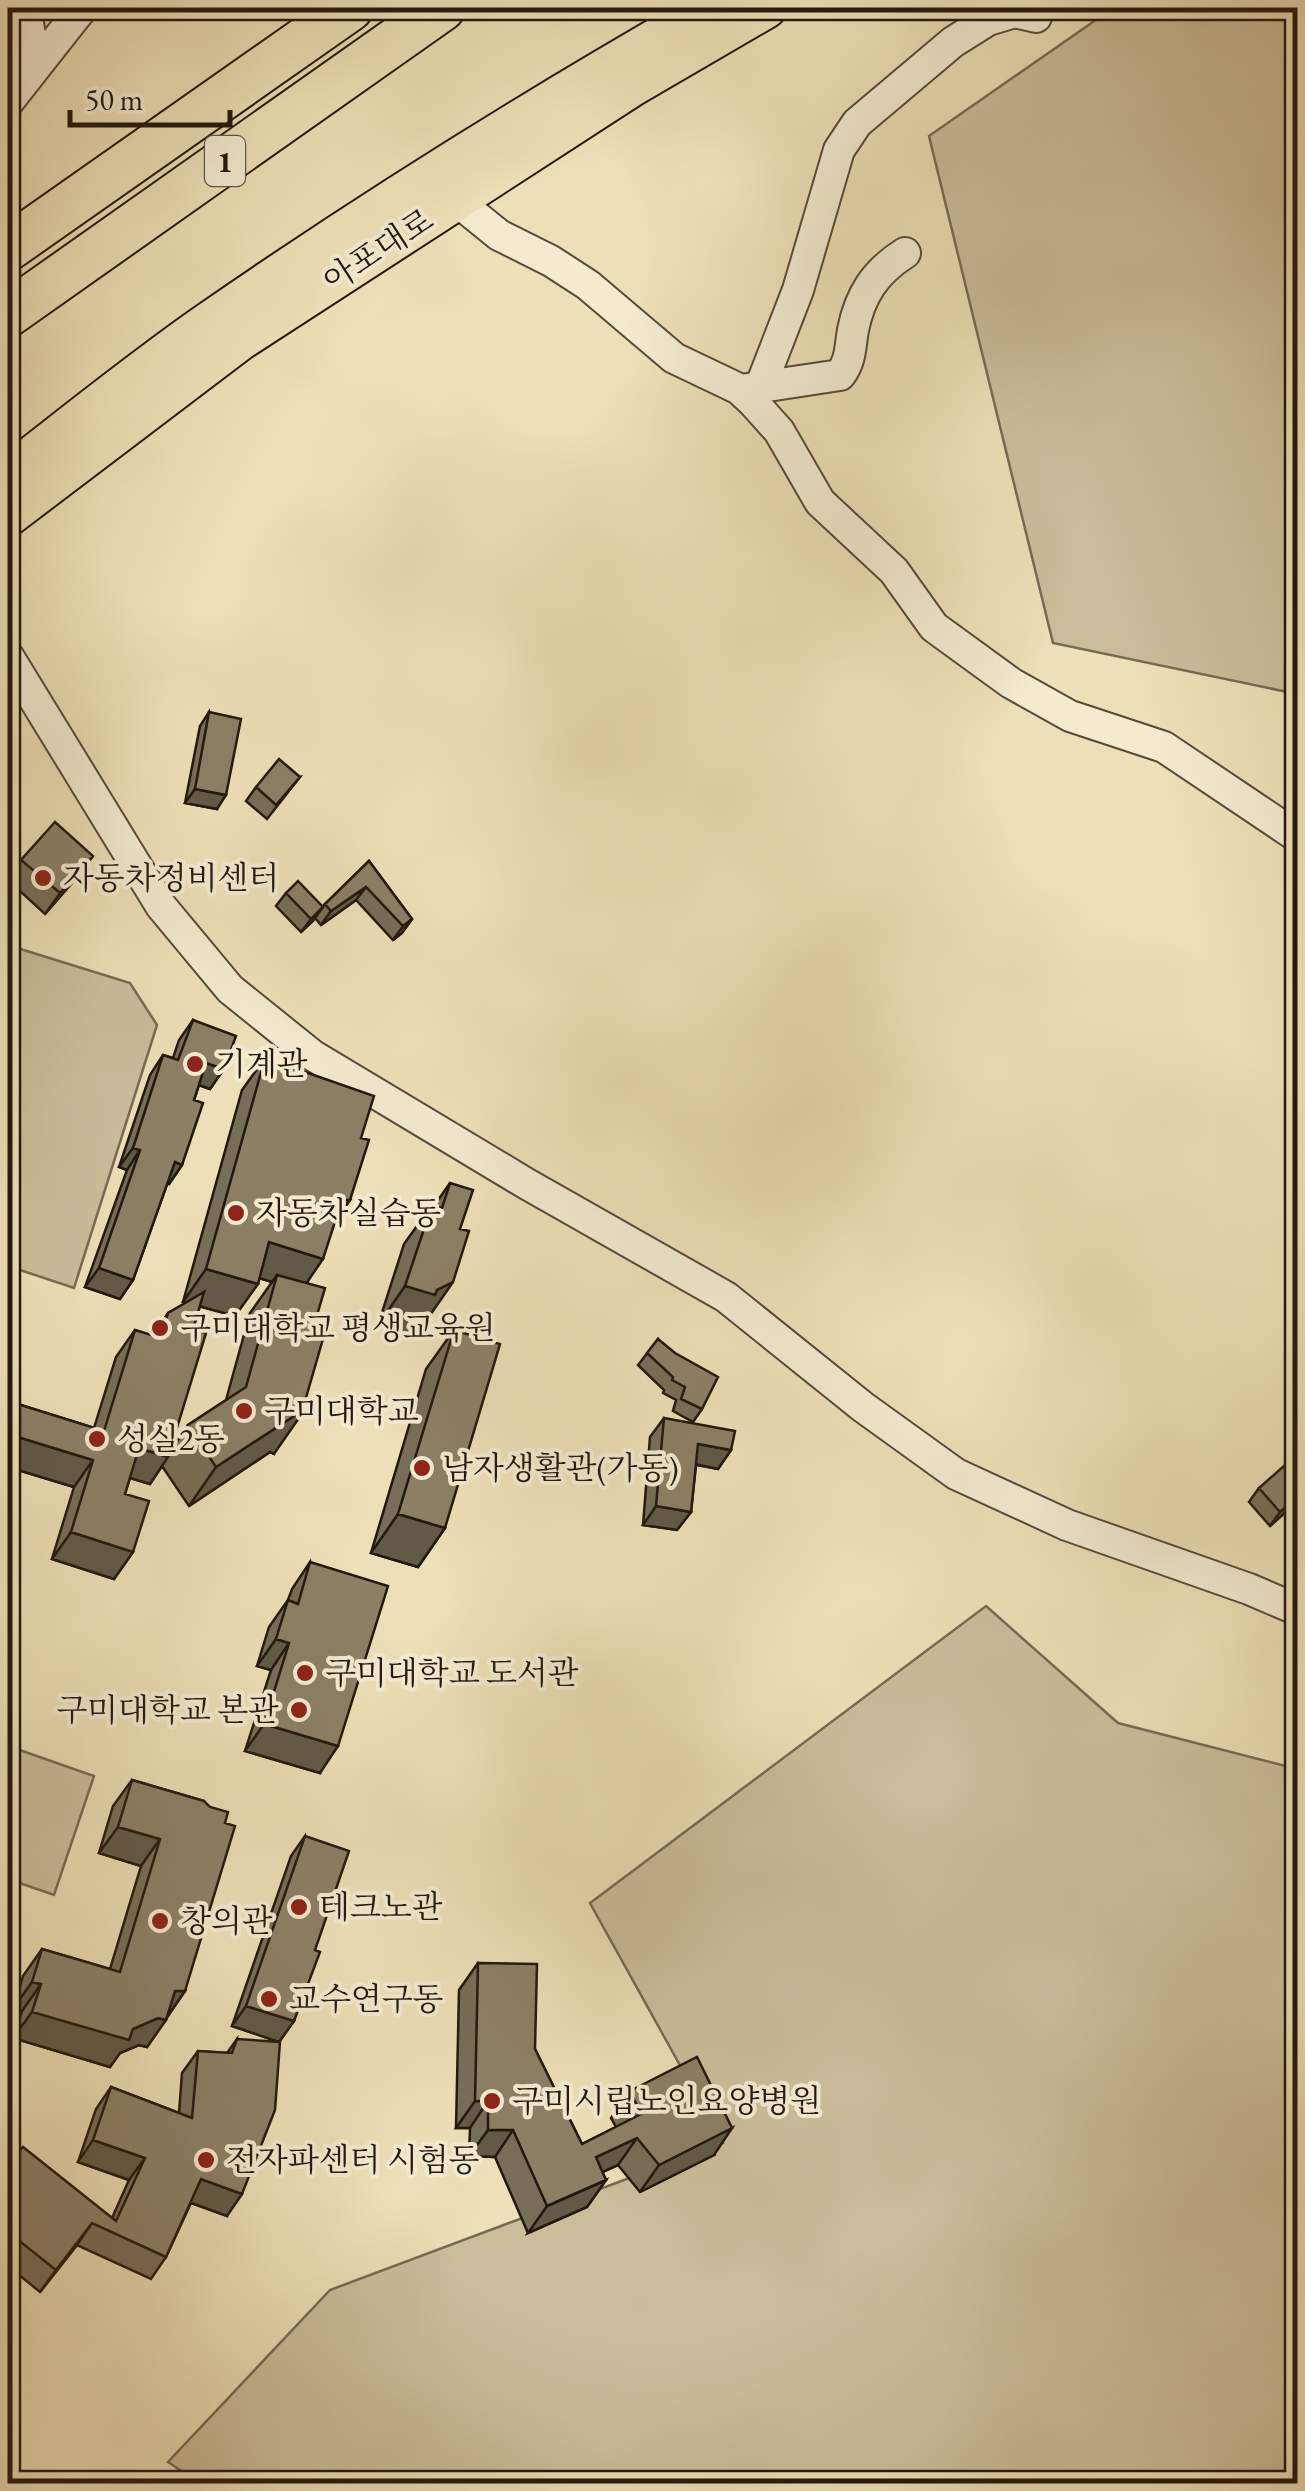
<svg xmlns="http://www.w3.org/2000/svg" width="1305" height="2491" font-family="'EB Garamond','Noto Serif KR',serif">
  <rect width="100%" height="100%" fill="#eddfb7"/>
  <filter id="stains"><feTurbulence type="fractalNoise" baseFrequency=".002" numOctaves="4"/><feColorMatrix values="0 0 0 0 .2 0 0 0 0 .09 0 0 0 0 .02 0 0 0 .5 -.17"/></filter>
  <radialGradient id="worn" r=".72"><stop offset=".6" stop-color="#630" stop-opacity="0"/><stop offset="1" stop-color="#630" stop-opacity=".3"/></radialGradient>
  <path fill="#cbbd9a" stroke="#776a54" stroke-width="2.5" d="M1113,8H1297V694L1053,643L929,136Z
    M14,947L130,983L157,1025L74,1288L8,1266V965Z
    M986,1606L1118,1723L1297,1769V2483L201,2484L168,2462L330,2290L723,2143L590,1903Z
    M8,1746L94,1776L54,1895L8,1879Z"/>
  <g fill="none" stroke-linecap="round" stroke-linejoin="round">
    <defs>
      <path id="minor" d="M25,8L34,55L29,73
        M8,102L82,8
        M441,188L499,235L551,261L588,285L674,358L739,389L753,402L779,431L820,502L894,571L934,627L1011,683L1070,716L1164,747L1298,837
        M760,388L798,290L839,150L857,123L953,42L988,20L1015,12L1036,17
        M747,389L840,375C851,361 850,347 853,330C860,295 875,272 905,253
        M8,656L161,906L230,989L312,1055L527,1184L726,1297L863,1407L956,1474L1067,1525L1249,1589L1298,1610"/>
      <path id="major" d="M8,475C74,424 139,371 208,323C371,210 538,106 710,8
        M8,516L240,340L632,86L766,8"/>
      <path id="highway" d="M8,248L350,8
        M8,314L442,8"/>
    </defs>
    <use href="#minor" stroke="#564a39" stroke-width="34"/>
    <use href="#major" stroke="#23180f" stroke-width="44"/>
    <use href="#highway" stroke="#23180f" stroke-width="49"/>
    <use href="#minor" stroke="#f3ead0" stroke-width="30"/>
    <use href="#major" stroke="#eddfb7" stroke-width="40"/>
    <use href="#highway" stroke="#eddfb7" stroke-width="45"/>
  </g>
  <path fill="#786d58" stroke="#23180f" stroke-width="2.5" fill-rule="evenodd" d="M209,712L217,809L185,803L200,726Z
    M300,777L267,819L246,801L256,787Z
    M21,860L78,876L45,914L8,880Z
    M369,861L412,919L402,933L393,940L356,900L321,925L315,918L301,932L276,906L286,893L322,907Z
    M193,1020L224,1069L210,1089L199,1085L194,1100L182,1165L169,1184H167L133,1280L120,1299L85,1287L127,1170L119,1167L150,1075L163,1055L173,1058L179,1040Z
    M265,1058L361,1138L350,1200L336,1220L307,1283L274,1454L270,1452L189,1506L162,1466L150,1484L130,1478L125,1494L133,1552L114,1579L52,1559L74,1487L8,1467V1401L94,1428L116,1357L135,1330L153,1336L168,1313L186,1303L183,1302L242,1090ZM259,1278L272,1282L250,1313L226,1400L188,1425L171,1450L193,1329L200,1306L235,1316Z
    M450,1183L426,1321L413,1327L408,1334L378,1325L404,1244L432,1205L434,1206Z
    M454,1330L445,1528L418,1567L371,1553L426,1369Z
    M658,1339L702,1409L693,1422L673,1411L676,1400L663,1393L664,1390L638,1365Z
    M664,1418L731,1450L718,1469L696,1465L691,1512L677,1530L643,1525L650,1437Z
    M1298,1462V1501L1270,1526L1249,1502L1259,1488Z
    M310,1562L320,1773L245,1751L271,1670L257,1666L269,1627L288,1600L292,1589Z
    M132,1780L204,1801L185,1991L147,2047L139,2045L120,2053L110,2067L13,2038L22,2011L13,2009L23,1976L42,1949L110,1969L141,1866L99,1853L113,1806Z
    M305,1836L315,1950L294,2021L279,2042L232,2026L291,1856Z
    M478,1963L535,2049L582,2144L616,2127L611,2118L630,2091L714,2155L640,2192L618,2165L602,2172L606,2180L587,2207L528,2233L495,2157L469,2156L470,2128H456L459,1990Z
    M237,2039L227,2216L191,2203L166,2257L151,2279L77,2245L40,2292L8,2266V2144L112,2218L129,2180L78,2162L96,2109L111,2087L179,2113L182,2073L198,2051L227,2053Z"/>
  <path fill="#625947" stroke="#23180f" stroke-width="2.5" d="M195,789L226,795L217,809L185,803Z
    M93,856L78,876L45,914L60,893Z
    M366,887L356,900L321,925L331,911Z
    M323,907L313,921L301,932L311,919Z
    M412,919L402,933L393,940L403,926Z
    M206,1063L224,1069L210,1089L193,1083Z
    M133,1148L140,1150L127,1170L119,1167Z
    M175,1162L182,1165L169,1184L161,1182Z
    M342,1200H350L327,1232Z
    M269,1242L323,1259L301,1291L277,1275L272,1282L247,1274Z
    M99,1268L133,1280L120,1299L85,1287Z
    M206,1269L258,1284L235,1316L183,1302Z
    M453,1282L426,1321L413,1327L408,1334L378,1325L405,1286L437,1290Z
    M297,1414L301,1415L274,1454L270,1452L189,1506L216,1467Z
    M8,1434L93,1460L74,1487L8,1467Z
    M698,1444L731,1450L718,1469L685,1462Z
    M139,1448L168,1457L150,1484L120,1475Z
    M1298,1496V1501L1270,1526L1280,1512Z
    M656,1506L691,1512L677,1530L643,1525Z
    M398,1514L445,1528L418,1567L371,1553Z
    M71,1532L133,1552L114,1579L52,1559Z
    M276,1639L289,1643L271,1670L257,1666Z
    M264,1724L338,1746L320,1773L245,1751Z
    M118,1827L160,1839L141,1866L99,1853Z
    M32,1982L41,1984L22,2011L13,2009Z
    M175,1991H185L166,2018Z
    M246,2006L294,2021L279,2042L232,2026Z
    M32,2012L133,2029L158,2018L166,2020L147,2047L139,2045L120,2053L110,2067L13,2038Z
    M475,2101H488L470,2128H456Z
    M732,2128L714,2155L640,2192L659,2165Z
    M488,2130H513L495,2157L469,2156Z
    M637,2138L618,2165L577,2184L596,2157Z
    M93,2140L145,2158L129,2180L78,2162Z
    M201,2179L242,2194L227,2216L186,2201Z
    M606,2180L587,2207L528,2233L547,2206Z
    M92,2223L77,2245L40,2292L56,2270Z"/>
  <path fill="#8c7f66" stroke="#23180f" stroke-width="2.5" d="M209,712L241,719L226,795L195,789Z
    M279,759L300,777L276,805L256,787Z
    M55,822L93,856L60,893L21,860Z
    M369,861L412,919L403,926L366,887L331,911L325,904Z
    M298,881L323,907L311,919L286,893Z
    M193,1020L236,1036L224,1069L206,1063L194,1100L203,1103L182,1165L175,1162L133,1280L99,1268L140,1150L133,1148L163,1055L178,1060Z
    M265,1058L374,1096L361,1138L369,1140L350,1200H342L323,1259L269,1242L258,1284L206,1269Z
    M450,1183L473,1190L460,1229L469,1231L453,1282L437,1290L435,1295L405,1286L432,1205L442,1208Z
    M277,1275L325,1288L315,1322L327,1325L301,1415L297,1414L216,1467L188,1425L246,1387Z
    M204,1292L193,1329L206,1333L168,1457L139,1448L125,1494L149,1501L133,1552L71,1532L93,1460L8,1434V1401L104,1431L135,1330L161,1338L168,1313Z
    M454,1330L500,1344L445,1528L398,1514Z
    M658,1339L675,1353L718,1377L702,1409L681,1399L685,1387L672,1380L673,1377L647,1353Z
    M8,1360L13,1362L8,1380Z
    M664,1418L735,1431L731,1450L698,1444L691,1512L656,1506Z
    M1293,1458L1298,1462V1496L1280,1512L1259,1488Z
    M310,1562L388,1586L338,1746L264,1724L289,1643L276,1639L288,1600L298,1604Z
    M132,1780L204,1801L210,1807L228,1812L225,1823L235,1826L185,1991H175L166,2020L158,2018L133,2029L129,2040L32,2012L41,1984L32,1982L42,1949L120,1972L160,1839L118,1827Z
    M305,1836L349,1851L315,1950L320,1952L294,2021L246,2006Z
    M478,1963L537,1964L535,2049L582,2144L641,2114L630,2091L697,2057L732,2128L659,2165L637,2138L596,2157L606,2180L547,2206L513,2130H488V2101H475Z
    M237,2039L280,2042L275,2110L242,2194L201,2179L166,2257L92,2223L56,2270L8,2232V2144L19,2151L23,2147L116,2221L145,2158L93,2140L111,2087L192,2118L198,2051L232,2053Z"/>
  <g fill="#8f2418" stroke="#f3ead0" stroke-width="4">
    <circle cx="43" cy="878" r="10"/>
    <circle cx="195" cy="1064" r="10"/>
    <circle cx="236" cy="1213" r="10"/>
    <circle cx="160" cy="1328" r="10"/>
    <circle cx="244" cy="1411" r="10"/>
    <circle cx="97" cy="1439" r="10"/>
    <circle cx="422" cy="1468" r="10"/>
    <circle cx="305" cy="1673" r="10"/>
    <circle cx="299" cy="1710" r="10"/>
    <circle cx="299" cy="1907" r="10"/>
    <circle cx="160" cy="1921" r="10"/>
    <circle cx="269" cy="1999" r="10"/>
    <circle cx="492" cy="2101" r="10"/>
    <circle cx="206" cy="2160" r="10"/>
  </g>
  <g text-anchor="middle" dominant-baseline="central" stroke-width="8" stroke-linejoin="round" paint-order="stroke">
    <rect fill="#f3ead0" stroke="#615749" stroke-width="2.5" x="205" y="136" width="40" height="50" rx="8"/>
    <g font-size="30" font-weight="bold" fill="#23180f">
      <text x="225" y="161">1</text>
    </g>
    <g font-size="32" fill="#23180f" stroke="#f3ead0">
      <text transform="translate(378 250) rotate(-33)">아포대로</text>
    </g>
    <g font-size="32" fill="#23180f" stroke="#f3ead0" text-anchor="start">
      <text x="63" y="878">자동차정비센터</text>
      <text x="215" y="1064">기계관</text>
      <text x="256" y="1213">자동차실습동</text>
      <text x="180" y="1328">구미대학교 평생교육원</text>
      <text x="264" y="1411">구미대학교</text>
      <text x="117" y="1439">성실2동</text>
      <text x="442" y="1468">남자생활관(가동)</text>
      <text x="325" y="1673">구미대학교 도서관</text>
      <text x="279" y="1710" text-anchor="end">구미대학교 본관</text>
      <text x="319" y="1907">테크노관</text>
      <text x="180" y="1921">창의관</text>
      <text x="289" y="1999">교수연구동</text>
      <text x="512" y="2101">구미시립노인요양병원</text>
      <text x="226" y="2160">전자파센터 시험동</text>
    </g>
  </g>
  <rect width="1305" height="2491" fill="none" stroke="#eddfb7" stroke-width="40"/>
  <rect x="10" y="10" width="1285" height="2471" fill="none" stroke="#23180f" stroke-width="5"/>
  <rect x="20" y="20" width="1265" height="2451" fill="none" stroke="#23180f" stroke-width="2.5"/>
  <path d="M70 110v15h160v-15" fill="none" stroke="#23180f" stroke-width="5"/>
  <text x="85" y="110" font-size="30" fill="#23180f" stroke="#f3ead0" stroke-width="8" paint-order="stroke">50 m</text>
  <rect width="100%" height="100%" filter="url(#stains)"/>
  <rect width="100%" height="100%" fill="url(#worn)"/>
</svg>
